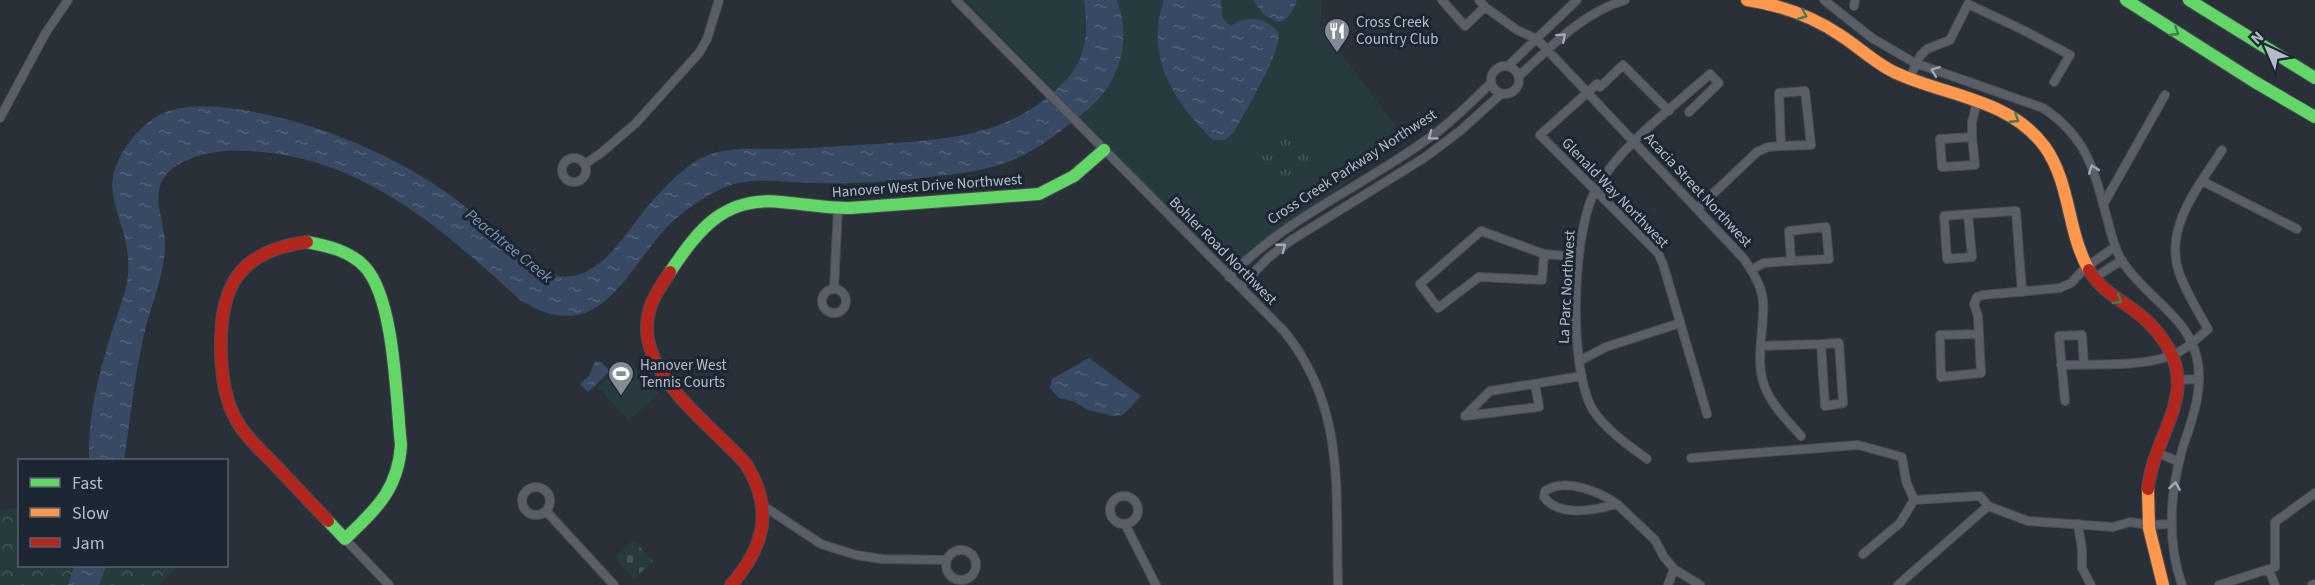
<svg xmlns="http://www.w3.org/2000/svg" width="2315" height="585" font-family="'Source Sans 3',sans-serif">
  <defs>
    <pattern id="forest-crowns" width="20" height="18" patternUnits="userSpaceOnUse" patternTransform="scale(1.5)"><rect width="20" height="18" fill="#273a3e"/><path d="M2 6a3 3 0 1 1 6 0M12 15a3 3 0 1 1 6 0" fill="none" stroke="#445559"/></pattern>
    <pattern id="cemetery-stones" width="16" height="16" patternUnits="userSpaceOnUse" patternTransform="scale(1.5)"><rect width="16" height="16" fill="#273a3e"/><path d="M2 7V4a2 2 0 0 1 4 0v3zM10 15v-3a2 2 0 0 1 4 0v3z" fill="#445559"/></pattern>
    <pattern id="park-tufts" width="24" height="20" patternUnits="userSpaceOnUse" patternTransform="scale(1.5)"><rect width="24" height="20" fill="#273a3e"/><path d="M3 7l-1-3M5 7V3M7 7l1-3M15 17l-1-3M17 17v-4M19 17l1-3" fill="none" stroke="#445559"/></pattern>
    <pattern id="water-ripples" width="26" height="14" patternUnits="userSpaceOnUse" patternTransform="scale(1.5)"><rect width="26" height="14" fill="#384963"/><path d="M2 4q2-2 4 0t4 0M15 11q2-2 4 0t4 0" fill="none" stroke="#526178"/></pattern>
  </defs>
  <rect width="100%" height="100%" fill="#2a3038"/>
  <path fill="#273a3e" d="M965,0H1322L1320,26L1404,137L1230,273Z
    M628,359L659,393L629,421L598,387Z"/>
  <path fill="url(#forest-crowns)" d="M19,508L20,566H179L158,585H0V510Z"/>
  <path fill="url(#cemetery-stones)" d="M633,540L653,561L634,579L615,558Z"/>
  <path fill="url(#park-tufts)" d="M1286,123L1318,160L1285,189L1253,151Z"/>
  <path fill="url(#water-ripples)" d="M1084,0H1117C1132,40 1120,83 1087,110C1063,130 1038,150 1008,162C985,171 961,173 937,176C896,182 856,184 815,183C784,183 749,175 721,189C701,199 684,210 669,225C625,271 599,350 520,300C435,222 348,146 226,151C205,152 172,161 162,181C152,202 166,225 165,247C164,275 153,300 146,326C135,370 131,416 124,460H89C88,395 108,346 127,284C129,271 129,258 126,244C122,220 106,193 115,169C123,145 145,119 169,111C191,104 215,106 237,109C307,120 371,145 431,182C470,207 505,241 541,270C588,295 618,244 643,212C658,194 679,171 699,159C727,144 758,150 788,149C818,148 848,145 879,144C940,140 1000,137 1049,96C1084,67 1090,44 1084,0Z
    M1164,0H1221L1222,17L1230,26C1248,15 1264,16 1278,32C1284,49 1244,113 1234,132L1225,140H1213C1174,103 1144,56 1164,0Z
    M1253,0H1296L1297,2C1292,11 1289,20 1278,22L1264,15Z
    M1089,358L1141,396L1123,415L1113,416L1088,410L1075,402L1059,398L1050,388L1052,379Z
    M595,361L601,362L610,371L588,392L580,384L589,376Z
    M74,566H106L99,585H68Z"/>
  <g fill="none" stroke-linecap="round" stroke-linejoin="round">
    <defs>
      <path id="street" d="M956,0L1284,331C1347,409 1335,492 1338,585
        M1442,0L1465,26L1485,7L1479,0
        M1824,0L1872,38L1915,63L2043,108C2087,137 2094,170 2107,218C2111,233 2114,248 2122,261C2150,304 2200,320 2199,379C2199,403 2189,428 2182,450C2170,494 2167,542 2182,585
        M1854,6L1855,0
        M1485,7L1517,30L1537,39L1744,259C1752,271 1762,286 1763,301C1765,331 1753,364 1767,392C1775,409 1789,422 1801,436
        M1491 80a14 14 0 1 1 28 0a14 14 0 1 1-28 0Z
        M1508,66L1577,0
        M1519,76C1551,47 1582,13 1625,0
        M1909,79L1921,55L1927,49L1950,40L1968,4L2023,30L2070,55L2054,82
        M1805,91L1811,145L1781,146L1779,93Z
        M1669,111L1623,65L1600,87L1597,84L1540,135L1658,253L1663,264L1707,414
        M0,118L45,34L68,0
        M1972,137L1975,165L1942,167L1940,139Z
        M1972,137V122L1977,102
        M562 170a12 12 0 1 1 24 0a12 12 0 1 1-24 0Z
        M585,164L601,153L636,123L699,53L707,39L719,0
        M2202,181L2297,229
        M2103,205L2165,95
        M1698,208L1757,152L1768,147L1781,146
        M1968,214L1972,257L1947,259L1944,216Z
        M1968,214L2016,211L2022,292
        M1826,227L1829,259L1791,261L1789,231Z
        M1544,254L1542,280L1479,277L1438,308L1420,284L1481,231L1544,254L1579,257
        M1751,270L1764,263L1791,261
        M1229,277C1288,216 1366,185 1433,135C1454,120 1472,101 1491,83
        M2094,278L2122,260
        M1240,287L1268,258L1290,241L1424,158L1460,131L1501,94
        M822 301a12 12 0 1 1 24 0a12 12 0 1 1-24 0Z
        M834,289L838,208
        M1979,334L1978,316L1974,304L1977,297L1983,295L2060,288L2071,283L2086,267L2115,247
        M1979,334L1981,373L1941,377L1940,335Z
        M1839,343L1843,403L1825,406L1821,344Z
        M1761,346L1821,344
        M1579,361L1606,347L1680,323
        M2061,365C2094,364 2139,367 2170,356C2184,351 2197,339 2208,329C2199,313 2189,297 2182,280C2160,232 2197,189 2222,150
        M2177,380L2199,379
        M1535,384L1539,407L1465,416L1490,391L1582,376
        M2065,401L2059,336L2082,335L2084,364
        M2158,453L2179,462
        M1691,458L1858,445L1902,457L1906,481L1914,500L1980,496L1988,506L2028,521L2113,527L2130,522L2149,525L2172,524
        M1647,459C1628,445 1606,430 1593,410C1568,368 1572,234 1595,191C1619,146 1672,108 1710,74L1719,83L1689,112
        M522 501a14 14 0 1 1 28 0a14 14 0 1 1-28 0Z
        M1110 510a14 14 0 1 1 28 0a14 14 0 1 1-28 0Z
        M1617,504C1600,492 1565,477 1545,491L1544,497C1559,518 1596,510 1617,504L1655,540L1664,557L1674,569L1700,585
        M765,507L821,544L856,555L882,559L947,560
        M546,511L614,585
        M1125,524L1156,585
        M2078,524L2082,550V568L2091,585
        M345,539L389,585
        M946 565a15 15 0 1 1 30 0a15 15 0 1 1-30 0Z
        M1863,554L1900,523L1914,500
        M2269,570L2275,585
        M1668,585L1674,569
        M1898,585L1988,506
        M2219,585L2275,567V522L2315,493
        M2312,585L2315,584"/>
      <path id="fast" d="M2126,0L2255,82L2315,117
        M2189,0L2315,78
        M307,242C328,246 350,251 365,267C395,300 396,400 401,445C398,490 376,509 345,539L328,521
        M670,272C699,229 724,196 781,202C804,204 827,208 850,208L1039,194L1074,176L1104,150"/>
      <path id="slow" d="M1747,0C1780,5 1812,16 1840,35C1859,47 1876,64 1896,73C1946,96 2010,99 2045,147C2071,184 2067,232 2089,270
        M2148,489L2149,528L2163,585"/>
      <path id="jam" d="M307,242C238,251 219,287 221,353C222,377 225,402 238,423C248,440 264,453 277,467C294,485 311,503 328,521
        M2089,270C2104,296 2132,304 2151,325C2210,387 2154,428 2148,489
        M670,272C663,283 654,295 650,308C630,369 711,424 746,464C774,509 765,546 731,585"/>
    </defs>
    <use href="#street" stroke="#484c53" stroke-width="10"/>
    <use href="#fast" stroke="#484c53" stroke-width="14"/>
    <use href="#slow" stroke="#484c53" stroke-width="14"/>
    <use href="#jam" stroke="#484c53" stroke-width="14"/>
    <use href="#street" stroke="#5a5e66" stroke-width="8"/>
    <use href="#fast" stroke="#63d668" stroke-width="12"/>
    <use href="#slow" stroke="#ff974d" stroke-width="12"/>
    <use href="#jam" stroke="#b3261e" stroke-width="12"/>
  </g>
  <defs><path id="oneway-chevron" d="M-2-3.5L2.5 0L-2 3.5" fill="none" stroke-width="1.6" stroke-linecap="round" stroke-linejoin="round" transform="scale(1.5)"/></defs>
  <g stroke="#407e4e">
    <use href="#oneway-chevron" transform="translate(1803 15) rotate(23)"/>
    <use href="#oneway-chevron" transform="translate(2175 32) rotate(32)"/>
    <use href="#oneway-chevron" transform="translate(2015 119) rotate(33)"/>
    <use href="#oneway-chevron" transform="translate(2118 300) rotate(32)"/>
  </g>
  <g stroke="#a2a9b5">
    <use href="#oneway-chevron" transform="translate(1562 37) rotate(-42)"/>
    <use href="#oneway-chevron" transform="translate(1935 71) rotate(-160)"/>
    <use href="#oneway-chevron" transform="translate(1432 136) rotate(143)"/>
    <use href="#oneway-chevron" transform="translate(2093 169) rotate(-110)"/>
    <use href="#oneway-chevron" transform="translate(1282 247) rotate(-38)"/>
    <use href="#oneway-chevron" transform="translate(2175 486) rotate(-81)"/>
  </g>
  <defs>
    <symbol id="restaurant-pin" viewBox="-11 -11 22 30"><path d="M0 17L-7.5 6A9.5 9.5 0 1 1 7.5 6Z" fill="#848b96" stroke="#1d2633"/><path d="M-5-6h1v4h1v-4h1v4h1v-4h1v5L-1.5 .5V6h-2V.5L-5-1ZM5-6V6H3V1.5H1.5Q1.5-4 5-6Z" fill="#fff"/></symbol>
    <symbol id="stadium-pin" viewBox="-11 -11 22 30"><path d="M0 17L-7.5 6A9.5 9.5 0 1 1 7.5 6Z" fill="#848b96" stroke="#1d2633"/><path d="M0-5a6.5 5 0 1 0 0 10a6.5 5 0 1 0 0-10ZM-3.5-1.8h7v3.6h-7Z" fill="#fff"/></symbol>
  </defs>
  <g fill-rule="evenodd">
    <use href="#restaurant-pin" x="1322" y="16" width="30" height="40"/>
    <use href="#stadium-pin" x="606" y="359" width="30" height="40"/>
  </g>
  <g text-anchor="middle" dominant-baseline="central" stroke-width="6" stroke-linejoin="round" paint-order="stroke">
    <g font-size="15" fill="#b4bcc9" stroke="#1d2633" text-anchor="start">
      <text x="1356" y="22">Cross Creek<tspan x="1356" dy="17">Country Club</tspan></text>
      <text x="640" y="365">Hanover West<tspan x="640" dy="17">Tennis Courts</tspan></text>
    </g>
    <g font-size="15" fill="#b4bcc9" stroke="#1d2633">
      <text transform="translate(1352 167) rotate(-33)">Cross Creek Parkway Northwest</text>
      <text transform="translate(927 186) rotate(-4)">Hanover West Drive Northwest</text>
      <text transform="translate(1698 190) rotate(47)">Acacia Street Northwest</text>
      <text transform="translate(1615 193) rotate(46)">Glenald Way Northwest</text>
      <text transform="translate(1223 251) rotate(45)">Bohler Road Northwest</text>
      <text transform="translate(1567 287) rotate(-87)">La Parc Northwest</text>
    </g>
    <g font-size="16" font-style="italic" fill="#7c92b1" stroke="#1d2633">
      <text transform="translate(509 246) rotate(39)">Peachtree Creek</text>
    </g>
  </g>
  <rect x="18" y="459" width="210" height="108" fill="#1d2633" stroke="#59626f" stroke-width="1.5"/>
  <rect x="30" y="478" width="30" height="9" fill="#63d668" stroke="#59626f" stroke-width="1.5"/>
  <text x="72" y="489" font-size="18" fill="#b4bcc9">Fast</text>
  <rect x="30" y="508" width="30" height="9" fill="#ff974d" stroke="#59626f" stroke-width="1.5"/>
  <text x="72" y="519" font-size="18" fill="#b4bcc9">Slow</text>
  <rect x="30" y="538" width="30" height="9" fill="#b3261e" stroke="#59626f" stroke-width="1.5"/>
  <text x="72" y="549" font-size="18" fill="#b4bcc9">Jam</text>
  <g transform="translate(2267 48) rotate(316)" stroke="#1d2633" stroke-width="4.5" paint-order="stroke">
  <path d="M0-4.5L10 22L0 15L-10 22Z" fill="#b4bcc9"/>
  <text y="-9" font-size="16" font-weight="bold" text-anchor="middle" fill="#b4bcc9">N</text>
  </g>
</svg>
